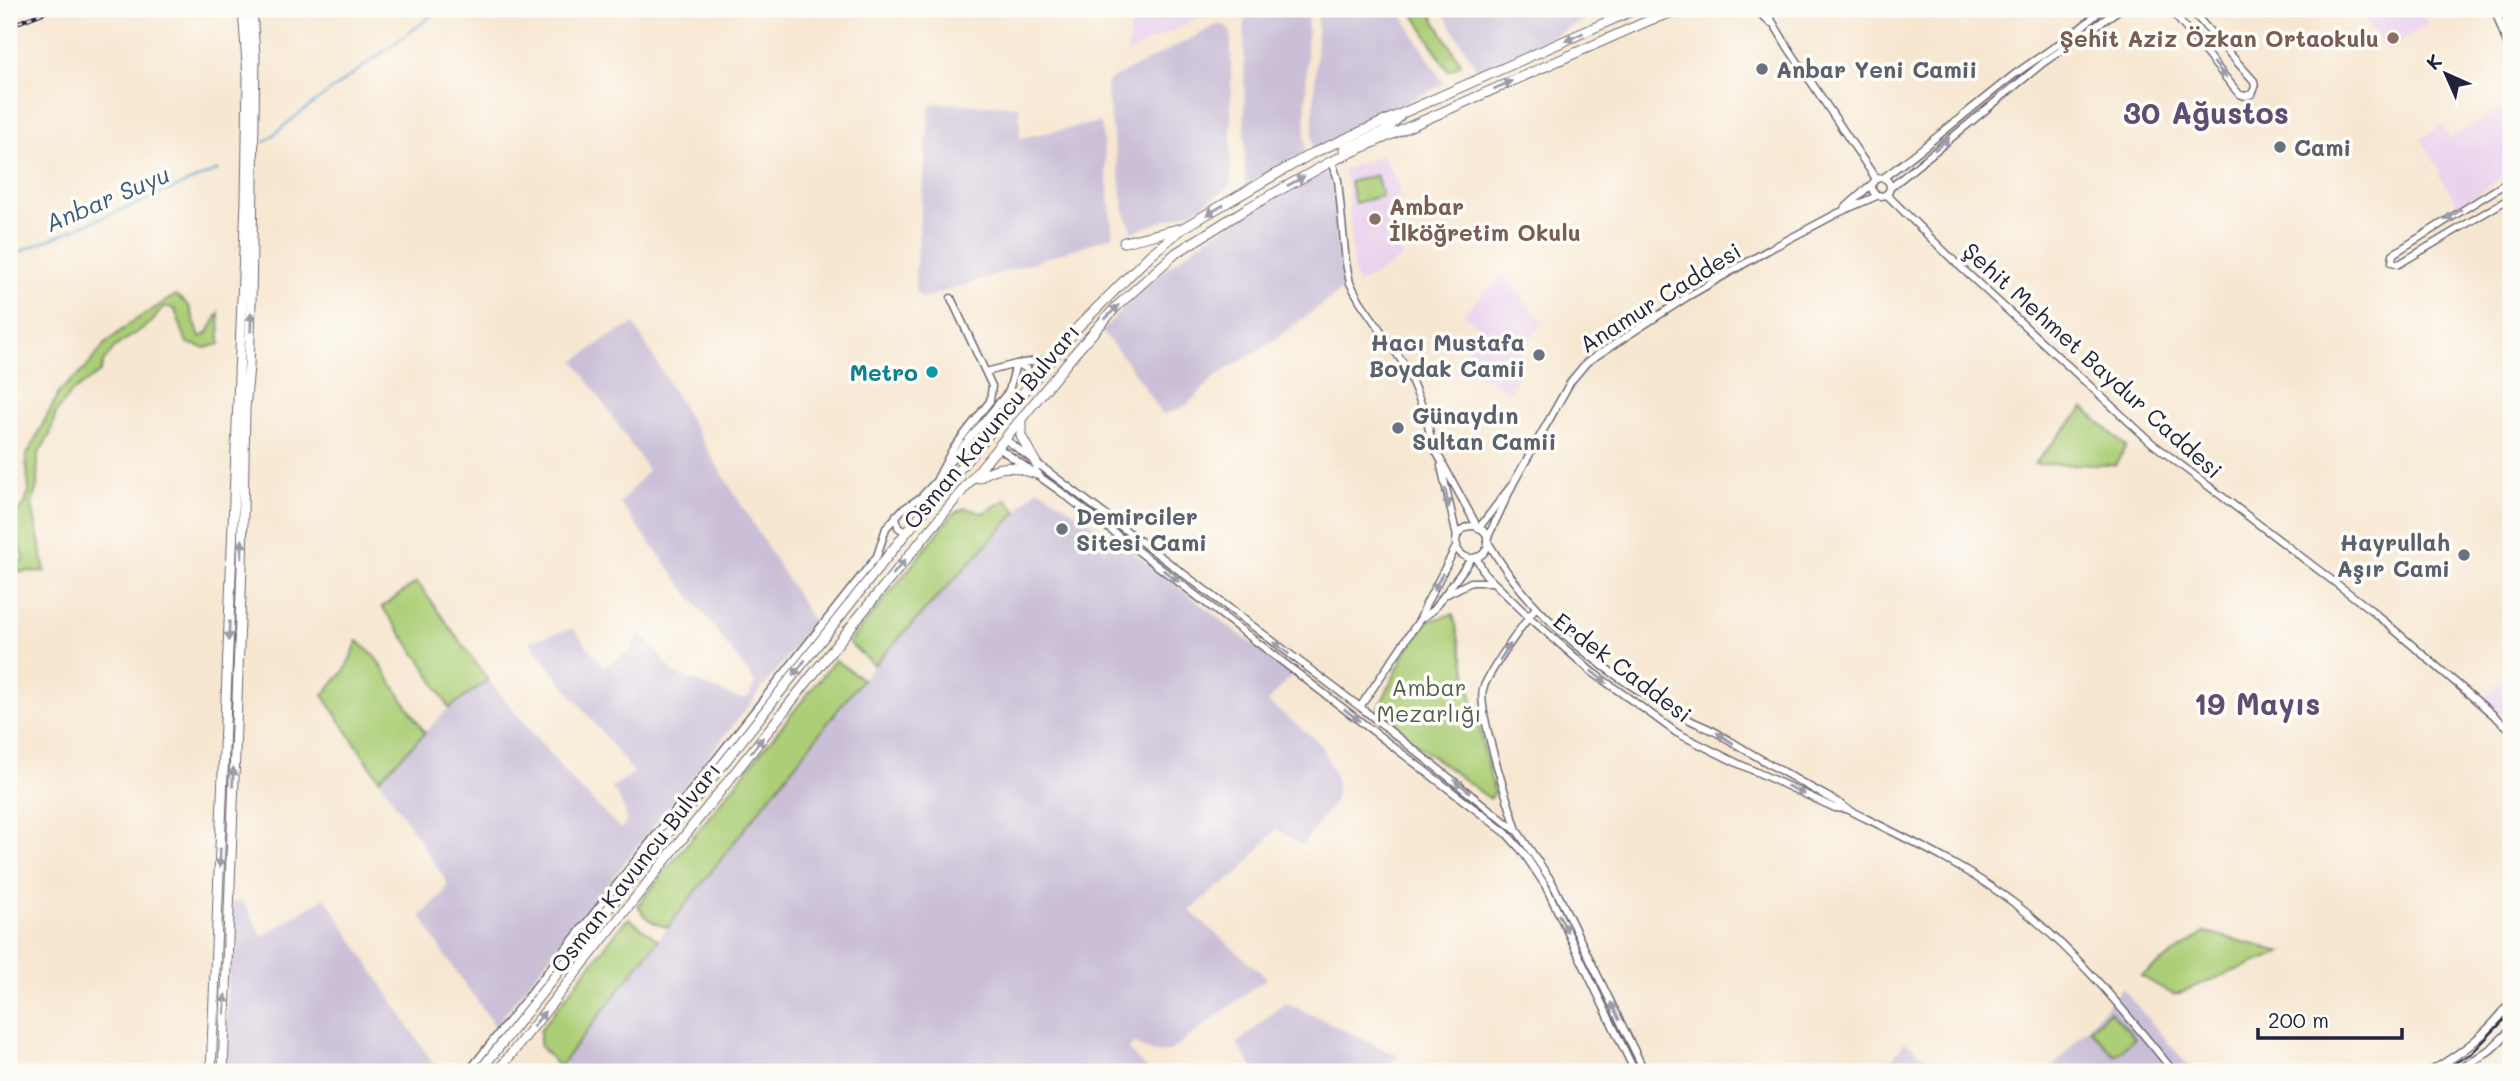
<svg xmlns="http://www.w3.org/2000/svg" width="2520" height="1081" font-family="Mali,sans-serif">
  <rect width="100%" height="100%" fill="#fdfcf7"/>
  <filter id="ink" filterUnits="userSpaceOnUse"><feTurbulence type="fractalNoise" baseFrequency=".0143" numOctaves="2"/><feDisplacementMap in="SourceGraphic" scale="14" xChannelSelector="R" yChannelSelector="G"/><feConvolveMatrix kernelMatrix="1 2 1 2 8 2 1 2 1" color-interpolation-filters="sRGB"/></filter>
  <filter id="wash" filterUnits="userSpaceOnUse"><feTurbulence type="fractalNoise" baseFrequency=".00686" numOctaves="4" result="noise"/><feDisplacementMap in="SourceGraphic" scale="28" xChannelSelector="R" yChannelSelector="G"/><feGaussianBlur stdDeviation="1.57" result="paint"/><feColorMatrix in="noise" values="0 0 0 0 0 0 0 0 0 0 0 0 0 0 0 0 0 1.4 0 .05"/><feComposite in="paint" operator="in"/></filter>
  <g filter="url(#wash)">
    <rect width="100%" height="100%" fill="#f7e7d1"/>
    <path fill="#ead1ed" d="M1133,9H1217L1127,53Z
      M2358,9H2420L2428,24L2387,51Z
      M2501,110L2511,144V153L2502,177L2459,206L2438,174L2440,171L2421,139L2442,125L2450,138Z
      M1383,155L1396,180L1399,191L1402,258L1358,285L1353,267L1347,182L1343,170Z
      M1500,277H1505L1543,322L1522,350L1525,362L1509,392L1457,362L1482,329L1463,314Z
      M2511,672V721L2482,699Z"/>
    <path fill="#cabfd7" d="M1250,9H1308L1305,153L1245,187L1244,21Z
      M1318,9H1398L1444,84L1312,149Z
      M1441,9H1606L1479,72Z
      M1217,25H1224L1231,32V182L1226,189L1194,210L1133,232L1125,214L1106,89L1107,83L1110,80Z
      M934,103L1019,106L1020,138L1101,122L1113,236L924,298L919,296L915,291L916,265L930,107Z
      M1325,172L1331,176L1340,266L1346,287L1263,348L1217,375L1187,405L1173,412L1162,414L1124,358L1101,331L1148,284L1198,244L1282,193Z
      M634,324L709,452L814,623L495,1026L443,953L421,916L446,890L447,882L379,779L449,708L488,680L576,785L621,829L626,822L625,811L618,796L611,788L634,773L529,641L573,628L604,667L633,648V640L642,633L673,673L740,699L749,697L755,682L620,503L648,470L575,361L607,338Z
      M1038,488L1116,539L1292,675L1268,702L1315,739L1324,750L1335,775L1337,791L1334,803L1302,845L1276,829L1236,876L1219,886L1190,911L1267,978L1169,1052L1153,1053L1134,1043L1128,1050L1150,1072H555L862,679Z
      M325,897L388,994L438,1072H224L231,901L244,902L262,937Z
      M2122,988L2193,1072H2049Z
      M1285,1002L1400,1057L1372,1072H1256L1237,1044Z
      M1905,1042L1947,1072H1882Z"/>
    <path fill="#acce76" stroke="#677858" stroke-width="2" d="M1411,9H1428L1461,64L1448,71Z
      M1376,175L1382,196L1355,203L1350,182Z
      M176,295L189,306L200,337L207,334L219,313L220,344L205,348L187,343L175,310L170,307H163L152,322L115,347L104,361L100,372L71,393L56,413L50,435L38,454L37,485L32,505L45,571L9,572V559L18,563L24,559L13,525L15,516L25,504L29,491L26,457L60,391L85,369L104,345L129,324Z
      M2084,408L2126,447L2115,465L2034,464Z
      M1007,499L1017,512L874,665L849,643L954,513L965,508L983,513Z
      M417,582L488,680L449,708L424,665L382,607Z
      M1453,614L1494,792L1490,799L1376,714L1404,655L1428,621Z
      M358,641L375,657L425,733L379,779L323,695L345,670Z
      M835,660L862,679L668,927C654,925 644,918 638,905Z
      M630,919L658,940L559,1067L540,1046V1030L625,921Z
      M2206,932L2282,952L2174,995L2141,976Z
      M2110,1011L2135,1038L2115,1056L2090,1029Z"/>
    <g fill="none" stroke-linecap="round" stroke-linejoin="round">
      <path stroke="#5aa2d1" stroke-width="2" d="M265,142L295,117L441,9
        M9,256L218,170"/>
    </g>
  </g>
  <g filter="url(#ink)">
    <g fill="none" stroke-linecap="round" stroke-linejoin="round">
      <defs>
        <path id="minor" d="M1755,9L1771,23
          M1765,9L1787,46L1876,179
          M2170,9L2239,94L2245,96L2252,94L2255,87L2254,81L2190,9
          M1332,161L1338,180L1346,263L1350,283L1360,301L1406,367L1426,416L1432,444L1478,528
          M1883,178C1929,145 1971,108 2015,74C2044,53 2077,34 2102,9
          M1872 187a9 9 0 1 1 18 0a9 9 0 1 1-18 0Z
          M1890,188L2043,63L2120,9
          M1886,194L1955,262L2152,443L2371,610L2511,730
          M2510,198L2399,264L2392,262L2393,254L2511,180
          M1845,208L1873,183
          M1018,364L1028,370L1031,384
          M986,372L1016,364L1051,359
          M1005,439L1360,707L1518,832L1552,882L1645,1072
          M999,448L1061,492L1506,833L1523,852L1545,885L1635,1072
          M950,462L1009,391L1016,364
          M1441,466L1457,537
          M896,515L898,527L906,533
          M1456 542a16 16 0 1 1 32 0a16 16 0 1 1-32 0Z
          M1479,528L1511,486
          M1487,539L1514,482L1571,381L1587,362L1687,297L1770,249L1838,213L1879,195
          M1488,542C1531,618 1612,680 1690,720C1699,725 1709,728 1719,734C1758,758 1798,781 1839,803L1847,809C1905,838 1966,866 2018,906C2078,953 2126,1013 2174,1072
          M1476,557L1485,574L1529,617L1592,672L1651,714L1677,733L1737,763L1835,808L1847,809
          M1447,594L1471,582H1492
          M1422,618L1433,610L1472,558
          M1360,707L1420,619L1426,604L1457,545
          M1517,830C1509,805 1477,711 1483,689C1489,670 1523,625 1536,607
          M468,1072L877,556L886,528L902,510L921,497L936,481L952,450L990,401L992,386L951,298"/>
        <path id="major" d="M2495,9L2511,54
          M2510,9L2511,12
          M2507,200L2511,199
          M2430,1072C2462,1053 2489,1033 2511,1002
          M2457,1072L2491,1049L2511,1030"/>
        <path id="highway" d="M1344,149L1385,131L1400,116
          M1124,242L1178,229
          M1021,419V436L1037,465
          M979,478C999,463 1014,466 1037,474
          M211,1072L246,201L248,77L243,9
          M223,1072L242,566L245,409L249,366L251,304L255,56L252,9
          M479,1072L906,533L1079,326L1150,255L1183,228L1311,154L1636,9
          M497,1072L857,619L1076,352L1116,307L1176,253L1246,209L1332,161L1650,20L1681,9"/>
      </defs>
      <use href="#minor" stroke="#6d6770" stroke-width="9"/>
      <use href="#major" stroke="#6d6770" stroke-width="10"/>
      <use href="#highway" stroke="#6d6770" stroke-width="11"/>
      <use href="#minor" stroke="#fff" stroke-width="6"/>
      <use href="#major" stroke="#fff" stroke-width="7"/>
      <use href="#highway" stroke="#fff" stroke-width="9"/>
      <path stroke="#22223b" stroke-width="2" d="M2440,1072L2472,1053L2511,1013"/>
      <defs>
        <path id="rail" d="M9,26L53,9"/>
      </defs>
      <use href="#rail" stroke="#22223b" stroke-width="4.5"/>
      <use href="#rail" stroke="#fdfcf7" stroke-width="2" stroke-dasharray="5" stroke-linecap="butt"/>
    </g>
    <defs><path id="oneway-solid" d="M-6-.8H1V-3.2L6.5 0L1 3.2V.8H-6Z" transform="scale(1.75)"/></defs>
    <g fill="#9c9ca7">
      <use href="#oneway-solid" transform="translate(1574 37) rotate(156)"/>
      <use href="#oneway-solid" transform="translate(2220 70) rotate(51)"/>
      <use href="#oneway-solid" transform="translate(1503 85) rotate(-24)"/>
      <use href="#oneway-solid" transform="translate(1942 144) rotate(-40)"/>
      <use href="#oneway-solid" transform="translate(1296 181) rotate(-29)"/>
      <use href="#oneway-solid" transform="translate(1215 210) rotate(150)"/>
      <use href="#oneway-solid" transform="translate(2453 215) rotate(148)"/>
      <use href="#oneway-solid" transform="translate(1112 312) rotate(-46)"/>
      <use href="#oneway-solid" transform="translate(251 322) rotate(-88)"/>
      <use href="#oneway-solid" transform="translate(1447 498) rotate(78)"/>
      <use href="#oneway-solid" transform="translate(242 549) rotate(-89)"/>
      <use href="#oneway-solid" transform="translate(899 567) rotate(-51)"/>
      <use href="#oneway-solid" transform="translate(1171 576) rotate(37)"/>
      <use href="#oneway-solid" transform="translate(1438 582) rotate(118)"/>
      <use href="#oneway-solid" transform="translate(229 631) rotate(92)"/>
      <use href="#oneway-solid" transform="translate(1281 648) rotate(-143)"/>
      <use href="#oneway-solid" transform="translate(1505 652) rotate(-57)"/>
      <use href="#oneway-solid" transform="translate(799 668) rotate(128)"/>
      <use href="#oneway-solid" transform="translate(1599 677) rotate(38)"/>
      <use href="#oneway-solid" transform="translate(1352 715) rotate(38)"/>
      <use href="#oneway-solid" transform="translate(1725 738) rotate(-147)"/>
      <use href="#oneway-solid" transform="translate(757 745) rotate(-52)"/>
      <use href="#oneway-solid" transform="translate(233 777) rotate(-88)"/>
      <use href="#oneway-solid" transform="translate(1462 786) rotate(-142)"/>
      <use href="#oneway-solid" transform="translate(1796 790) rotate(25)"/>
      <use href="#oneway-solid" transform="translate(220 858) rotate(92)"/>
      <use href="#oneway-solid" transform="translate(1563 923) rotate(64)"/>
      <use href="#oneway-solid" transform="translate(225 1004) rotate(-88)"/>
      <use href="#oneway-solid" transform="translate(1615 1011) rotate(-116)"/>
      <use href="#oneway-solid" transform="translate(539 1019) rotate(-52)"/>
    </g>
  </g>
  <g fill="#8d6e63" stroke="#fdfcf7" stroke-width="2.5">
    <circle cx="2393" cy="38" r="7"/>
    <circle cx="1375" cy="219" r="7"/>
  </g>
  <g fill="#6b7280" stroke="#fdfcf7" stroke-width="2.5">
    <circle cx="1762" cy="69" r="7"/>
    <circle cx="2280" cy="147" r="7"/>
    <circle cx="1539" cy="355" r="7"/>
    <circle cx="1398" cy="428" r="7"/>
    <circle cx="1062" cy="529" r="7"/>
    <circle cx="2464" cy="555" r="7"/>
  </g>
  <circle fill="#0f9aa8" stroke="#fdfcf7" stroke-width="2.5" cx="932" cy="372" r="7"/>
  <g text-anchor="middle" dominant-baseline="central" stroke-width="7" stroke-linejoin="round" paint-order="stroke">
    <g font-size="23" font-weight="bold" fill="#785e54" stroke="#fdfcf7" text-anchor="end">
      <text x="2379" y="38">Şehit Aziz Özkan Ortaokulu</text>
      <text x="1389" y="206" text-anchor="start">Ambar<tspan x="1389" dy="26">İlköğretim Okulu</tspan></text>
    </g>
    <g font-size="23" font-weight="bold" fill="#5b616d" stroke="#fdfcf7" text-anchor="start">
      <text x="1776" y="69">Anbar Yeni Camii</text>
      <text x="2294" y="147">Cami</text>
      <text x="1525" y="342" text-anchor="end">Hacı Mustafa<tspan x="1525" dy="26">Boydak Camii</tspan></text>
      <text x="1412" y="415">Günaydın<tspan x="1412" dy="26">Sultan Camii</tspan></text>
      <text x="1076" y="516">Demirciler<tspan x="1076" dy="26">Sitesi Cami</tspan></text>
      <text x="2450" y="542" text-anchor="end">Hayrullah<tspan x="2450" dy="26">Aşır Cami</tspan></text>
    </g>
    <g font-size="23" fill="#22223b" stroke="#fdfcf7">
      <text transform="translate(1660 297) rotate(-32)">Anamur Caddesi</text>
      <text transform="translate(2093 360) rotate(42)">Şehit Mehmet Baydur Caddesi</text>
      <text transform="translate(991 426) rotate(-50)">Osman Kavuncu Bulvarı</text>
      <text transform="translate(1623 667) rotate(37)">Erdek Caddesi</text>
      <text transform="translate(635 867) rotate(-52)">Osman Kavuncu Bulvarı</text>
    </g>
    <g font-size="23" font-weight="bold" fill="#0d838f" stroke="#fdfcf7" text-anchor="end">
      <text x="918" y="372">Metro</text>
    </g>
    <g font-size="23" fill="#525e50" stroke="#fdfcf7">
      <text x="1429" y="687">Ambar<tspan x="1429" dy="26">Mezarlığı</tspan></text>
    </g>
    <g font-size="24" font-style="italic" fill="#3b5c7e" stroke="#fdfcf7">
      <text transform="translate(107 198) rotate(-23)">Anbar Suyu</text>
    </g>
    <g font-size="30" font-weight="bold" fill="#604d73" stroke="#fdfcf7">
      <text x="2206" y="112">30 Ağustos</text>
      <text x="2257" y="703">19 Mayıs</text>
    </g>
  </g>
  <rect width="2520" height="1081" fill="none" stroke="#fdfcf7" stroke-width="35"/>
  <g transform="translate(2446 74) rotate(315)" stroke="#fdfcf7" stroke-width="5" paint-order="stroke">
  <path d="M0-5L12 26L0 18L-12 26Z" fill="#22223b"/>
  <text y="-10" font-size="19" font-weight="bold" text-anchor="middle" fill="#22223b">K</text>
  </g>
  <path d="M2258 1028v10h144v-10" fill="none" stroke="#22223b" stroke-width="3.5"/>
  <text x="2268" y="1028" font-size="21" fill="#22223b" stroke="#fdfcf7" stroke-width="5" paint-order="stroke">200 m</text>
</svg>
